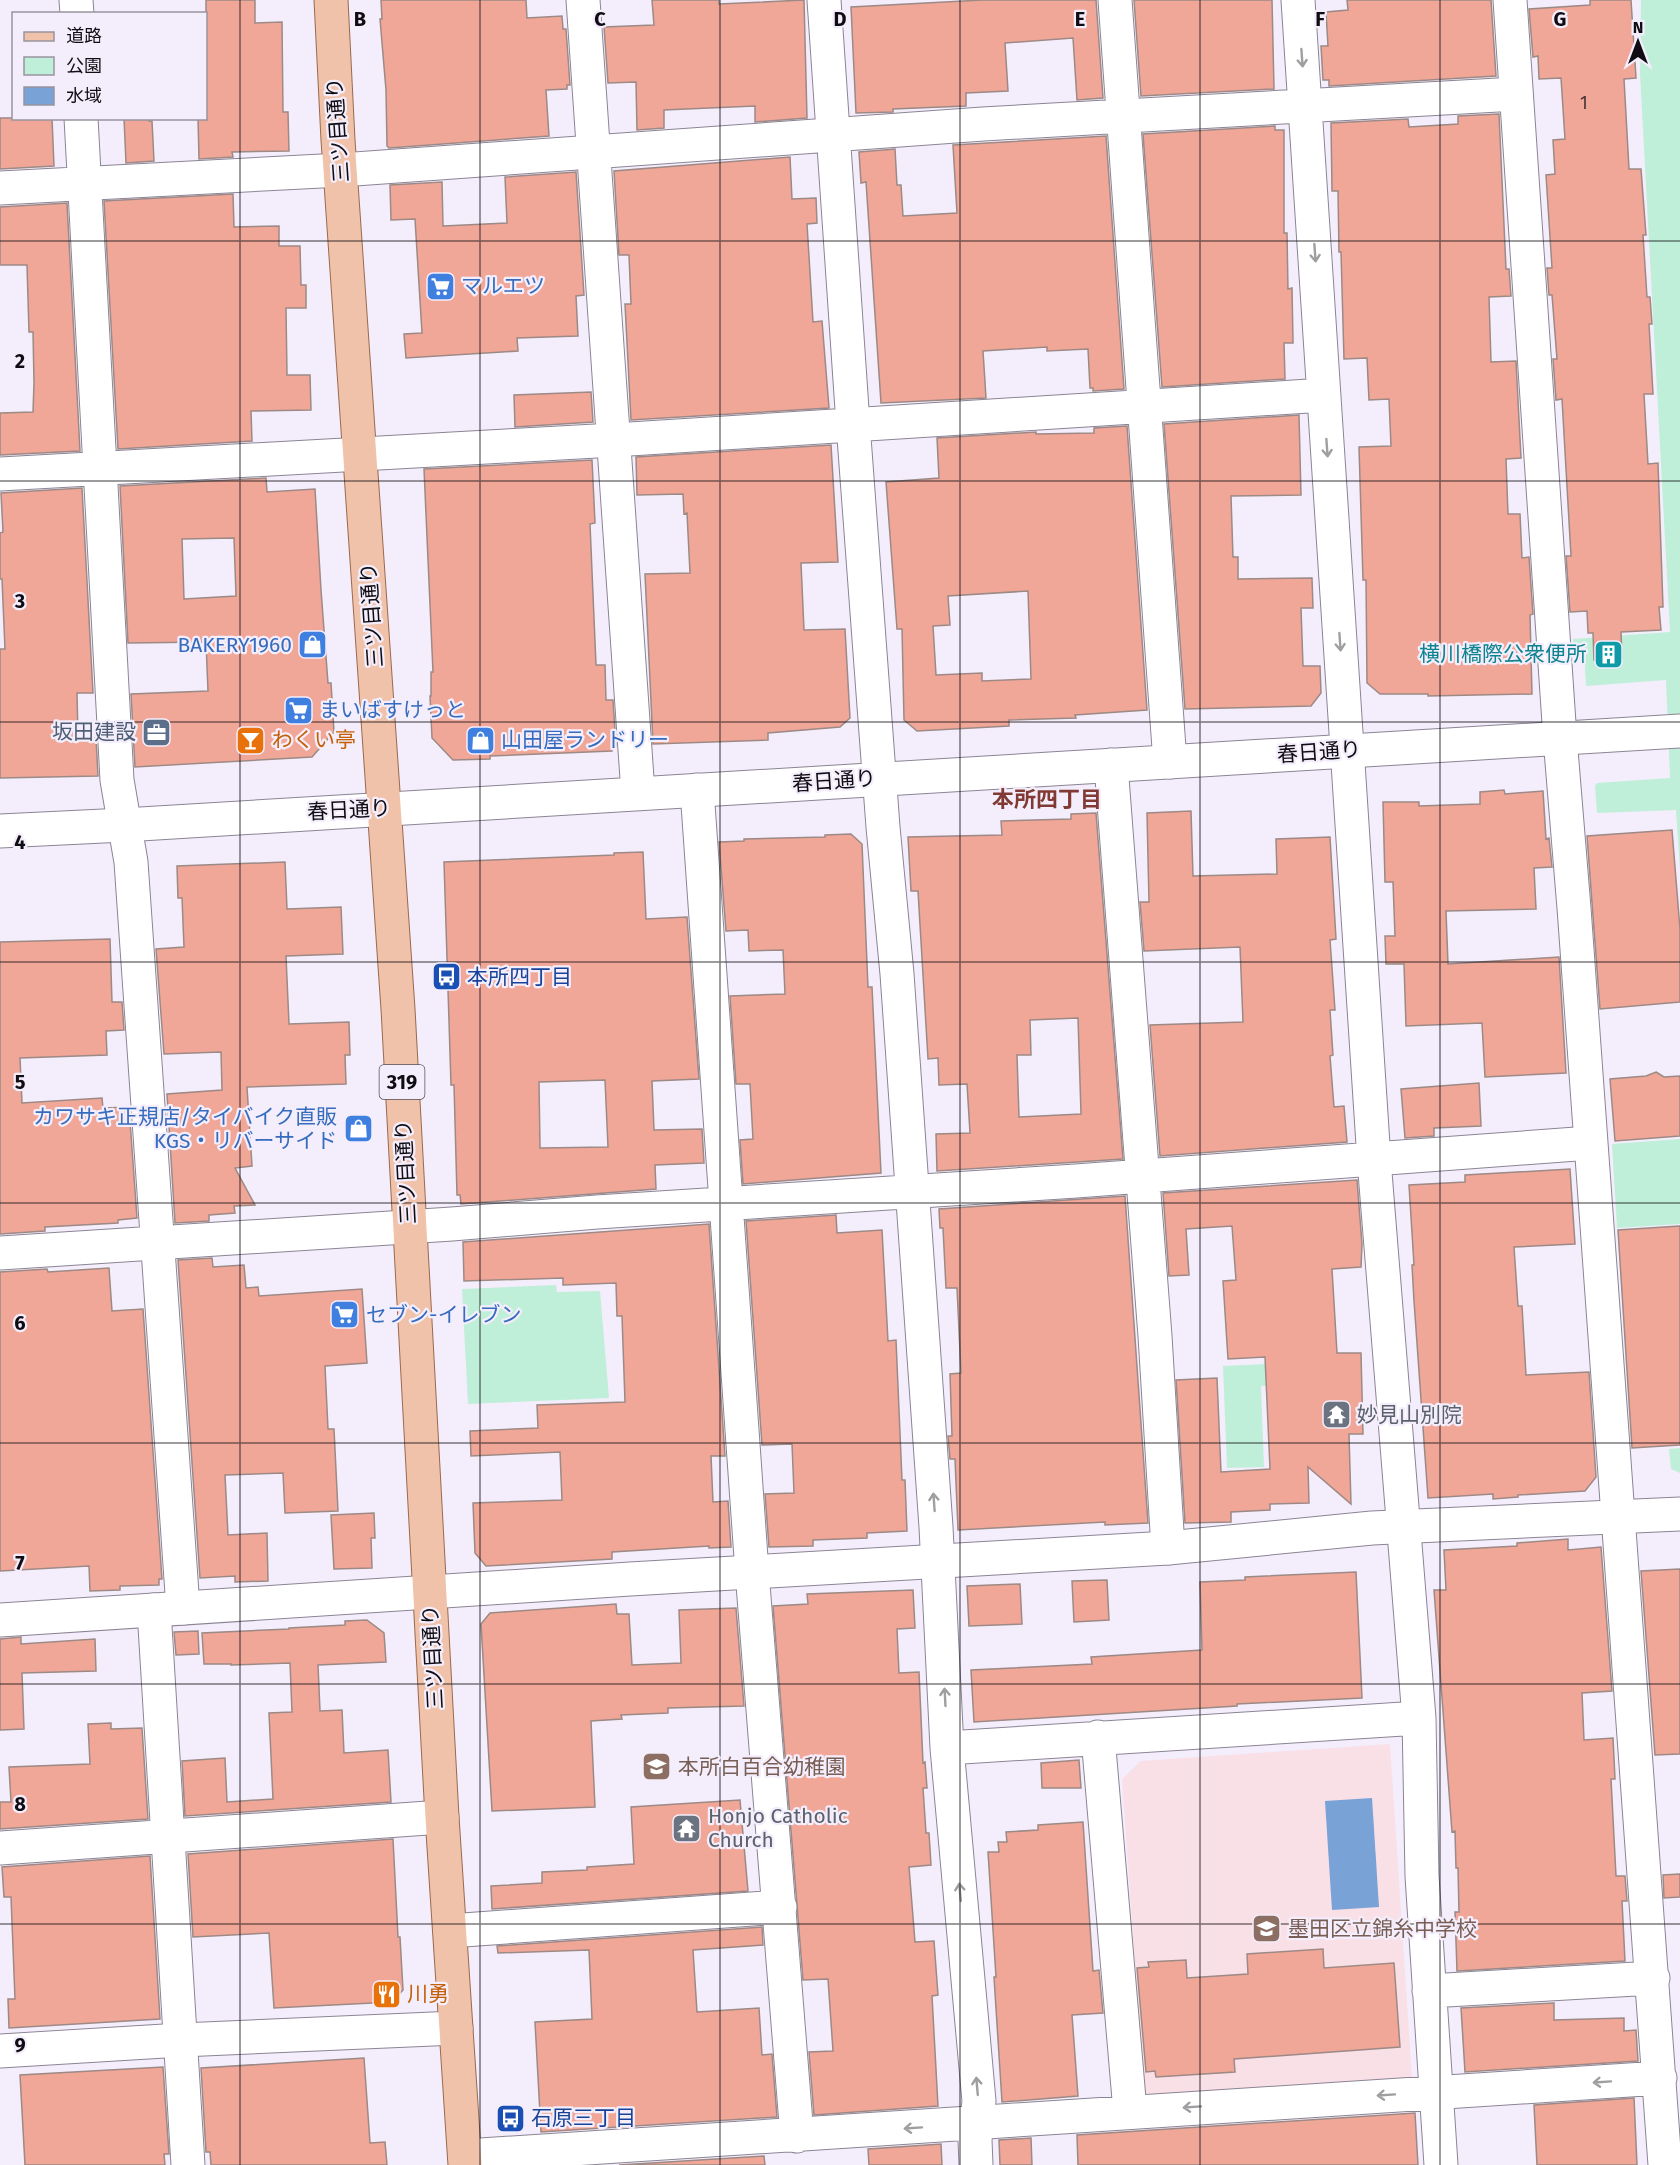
<svg xmlns="http://www.w3.org/2000/svg" width="1680" height="2165" font-family="'Fira Sans','Noto Sans JP',sans-serif">
  <rect width="100%" height="100%" fill="#f4eefc"/>
  <path fill="#f9dfe6" d="M1390,1744L1412,2079L1144,2095L1122,1779L1141,1761Z"/>
  <path fill="#bfefd8" d="M1641,0H1680V870L1676,810L1597,813L1595,786L1597,783L1670,778L1666,680L1586,686L1584,652L1574,653L1573,639L1670,632L1640,74Z
    M1680,1139V1224L1617,1228L1612,1144Z
    M556,1285L557,1292L600,1291L609,1398L468,1404L462,1289Z
    M1307,1362L1308,1384L1261,1386L1264,1467L1227,1468L1223,1366Z
    M1680,1448V1473L1671,1469L1669,1449Z"/>
  <path fill="#79a2d7" d="M1372,1798L1379,1907L1332,1910L1325,1801Z"/>
  <path fill="#f1a798" stroke="#9d8985" stroke-width="1.5" fill-rule="evenodd" d="M206,0H255V23L282,22L283,112H288L289,151L232,152L233,157L199,159L198,118H206Z
    M381,0H526L527,18L562,16L563,29H566L570,85H567V89L546,90L549,136L389,148L387,146L386,90L380,19H382Z
    M652,0H719V4L804,0L807,118L755,122V106L664,110V128L637,130L636,82L608,83L604,27L654,25Z
    M982,0H1096L1103,98L1077,100L1073,38L1005,43L1008,91L966,93V106L893,109V112L856,113L851,7Z
    M1134,0H1272L1274,89L1141,96Z
    M1347,0H1491L1496,76L1329,86V80H1323L1321,46H1328L1326,12L1348,10Z
    M1590,0H1631L1636,78L1624,79L1629,169H1641L1646,235H1643L1647,297H1650L1652,324H1649L1653,394H1644L1648,464L1658,463L1663,607H1659L1661,630L1621,632L1622,658L1594,660L1593,633H1588L1587,611L1570,612L1566,556H1571L1562,399L1556,400L1553,359H1557L1552,295H1549L1547,268H1552L1546,175L1555,174L1553,140L1565,139L1561,78L1539,79L1538,56L1533,57L1529,9L1590,5Z
    M1499,114L1506,269H1509L1511,296L1489,297L1491,362L1516,361L1521,458L1506,459L1508,514H1520L1522,558L1529,557L1533,614L1530,615L1532,694L1428,696V694H1380L1367,683L1366,580H1363L1359,447L1391,446L1389,399L1369,400L1367,358L1344,359L1341,252H1339L1338,191H1332L1331,123L1408,119L1409,127L1458,124V116Z
    M0,118H52L54,166L0,169Z
    M124,118H149V121H152L154,161L126,163Z
    M1275,126V130H1284V233H1287L1288,289L1292,288L1293,343H1284L1285,379L1162,387L1143,134Z
    M1106,136L1124,389L1093,391V388H1090L1088,349L1047,351V347L983,351L986,398L881,403L866,182L861,183L859,152L895,149L897,185H901L903,216L957,213L953,145Z
    M790,157L792,199L816,198L817,223L807,224L813,322L822,321L829,408L631,420L625,304H631L629,255H619L614,171Z
    M576,172L584,295L576,296L578,336L517,338L518,351L406,358L404,334L422,333L415,219L391,220L390,185L442,182L443,226L507,223L505,177Z
    M233,194L234,227L279,226V246H300L301,285H306V308H286L287,375H310L311,410L251,411L252,441L118,449L104,201Z
    M67,203L80,451L0,455V413L33,412L34,383L33,332H29L27,265H0V207Z
    M591,392L593,422L515,427L514,395Z
    M1299,415L1301,495L1231,496L1233,557H1238V579L1312,578L1313,608H1301L1303,666H1320L1321,693L1311,706L1185,709L1164,424Z
    M1127,426L1147,710L1075,715L1076,718L1009,720V726L917,731L904,720L902,629H897L886,482L939,478L937,438L1036,432V434L1094,433V428ZM1028,591L1031,679L982,681V673L936,675L933,626L950,625L948,596Z
    M831,445L838,562L801,563L804,630L845,629L850,718L840,727L768,733V740L653,744L645,574L690,573L687,513L684,514L683,494L637,495L636,457Z
    M592,460L595,523L590,524L596,665H605L606,700H613L616,746H612V751L490,756V759L453,760L432,738L430,696H431V672H433L424,469Z
    M266,478L267,492L315,489L321,590L328,683H331L334,732L312,757L135,767L131,694L208,691L206,642L128,643L120,486ZM234,538L236,596L184,599L182,539Z
    M82,488L93,693H77L78,738H96L98,776L0,778V649H5L2,579H0V533L3,532L1,493Z
    M1504,790L1505,794L1543,791L1546,839L1549,838L1552,867L1534,868L1536,909L1446,911L1448,964L1559,957L1566,1073L1485,1077L1482,1023L1406,1026L1404,964H1386L1385,936H1395L1393,882H1385L1383,802H1419V806L1480,804V792Z
    M1191,811L1193,876L1277,874L1276,839L1330,837L1336,939L1330,940L1335,1010H1330L1333,1055L1330,1056L1334,1107L1344,1106L1347,1142L1160,1156L1150,1025L1243,1022L1240,947L1144,951L1140,902H1149L1147,813Z
    M1096,813L1123,1159L937,1171L936,1134L970,1133L967,1084L939,1085L938,1058L928,1059L918,891H911L908,837L1002,835L1001,821L1071,819V814ZM1078,1018L1081,1114L1019,1117L1017,1055H1031L1030,1020Z
    M1672,830L1680,929V1002L1600,1009L1587,836Z
    M851,834L862,844L868,987H872L881,1173L743,1184L740,1140L753,1139L750,1084H736L730,996L785,994L783,950L749,951L748,930L726,931L719,842L744,841V839L825,837V835Z
    M643,852L646,919L687,917L699,1079L652,1081L654,1130L702,1129L704,1163L655,1165L656,1189L461,1204L460,1195H457L454,1085H451L444,862L614,855V853ZM605,1080L608,1147L540,1148L539,1082Z
    M285,862L287,909L341,907L343,954L286,956L289,1024L349,1022L350,1055H345L346,1084L247,1087L252,1166L235,1168L255,1205L234,1206L235,1213L209,1215V1221L175,1223L167,1094L222,1090L221,1052L164,1054L156,949L184,947L182,898H178L177,866Z
    M110,939L112,1002H122L124,1030L106,1031L107,1055L20,1058L22,1103L102,1098L103,1108L129,1107L137,1218L118,1220V1223L45,1227V1231L0,1234V942Z
    M1656,1072L1664,1077L1680,1076V1136L1615,1141L1610,1079L1646,1076Z
    M1479,1083L1481,1126L1434,1128V1136L1405,1138L1401,1089Z
    M1570,1169L1575,1244L1514,1247L1518,1306H1522L1526,1375L1589,1372L1596,1477L1585,1491L1518,1495V1497L1493,1499V1494L1428,1498L1414,1301L1412,1265H1414L1409,1185L1465,1182V1175Z
    M1357,1180L1362,1244L1361,1267L1332,1269L1337,1353H1361L1363,1434H1349L1351,1504L1308,1467L1309,1503L1270,1504V1510L1231,1512V1522L1185,1523L1176,1380L1217,1378L1221,1472L1270,1469L1265,1357L1228,1359L1223,1281L1236,1280L1232,1226L1186,1229L1189,1275L1169,1276L1163,1193Z
    M1125,1196L1148,1523L1105,1525V1522L958,1530L955,1459H950L948,1436H952L950,1374L961,1373L957,1288H946L943,1228H940L939,1209Z
    M836,1215L837,1233L882,1230L888,1341L896,1340L902,1480H905L907,1531L867,1533V1538L813,1540V1546L769,1547L765,1494L794,1493L792,1444L762,1445L746,1221Z
    M709,1224L725,1456H711L713,1502L728,1501L731,1547L709,1548V1546L612,1552V1559L486,1566L475,1553L473,1503L562,1500L560,1452L471,1456L470,1431L538,1428L537,1405L625,1402L622,1316H617L616,1283L563,1285V1278L464,1281L463,1242Z
    M1680,1226V1445L1632,1448L1618,1230Z
    M212,1258L213,1267L244,1265L246,1288L258,1287L259,1296L362,1289L367,1363L325,1366L328,1429H334L338,1511L285,1513L283,1473L225,1475L228,1535L267,1533L268,1581L235,1582V1576L200,1578L178,1260Z
    M109,1268L112,1311L143,1309L162,1579H159V1585L120,1586V1590L90,1591L89,1566L0,1571V1272L47,1269L48,1272Z
    M374,1513L375,1538H371L372,1568L334,1569L331,1515Z
    M1568,1539V1550L1601,1547L1612,1691L1582,1693L1584,1740L1613,1738L1615,1779H1611L1616,1876H1625L1627,1901H1622L1625,1961L1457,1971L1455,1912H1459L1458,1868H1456L1455,1831L1452,1832L1434,1590H1446L1444,1550L1517,1546V1543Z
    M1680,1569V1754L1655,1755L1641,1571Z
    M1356,1572L1362,1698L1237,1704V1706L974,1722L971,1670L1092,1664L1091,1657L1202,1650L1200,1582L1245,1580V1577Z
    M1107,1580L1109,1620L1074,1622L1072,1581Z
    M1020,1584L1022,1624L969,1626L967,1586Z
    M913,1590L915,1628L897,1629L899,1673L919,1672L923,1763L925,1762L927,1788H923L926,1833H929L931,1865L909,1867L915,1942L934,1941L938,1995L932,1996L938,2106L814,2115L809,2052L833,2051L828,1979L803,1980L773,1606L808,1604L807,1594Z
    M616,1604L617,1614H629L632,1665L681,1663L679,1610L736,1608L744,1706L668,1708V1713L621,1715L622,1719L591,1721L595,1807L492,1811L481,1624L490,1613Z
    M367,1620L384,1633L386,1662L318,1665L320,1711L342,1710L344,1753L388,1750L391,1802L185,1816L182,1761L225,1758L227,1802L273,1799L269,1713L292,1712L290,1663L231,1665V1664H204L202,1633L289,1629V1628L345,1625V1621Z
    M198,1631L199,1654L176,1655L174,1632Z
    M21,1637V1644L95,1639L96,1671L22,1673L24,1729L0,1730V1639Z
    M111,1723V1729L142,1728L148,1819L0,1829V1802H11L9,1767L90,1764L88,1724Z
    M1079,1760L1081,1788H1042L1041,1763Z
    M740,1800L748,1891L492,1909L491,1886L542,1883V1872L587,1870V1867L634,1864L631,1807Z
    M1083,1822L1093,1971L1099,1970L1103,2013L1072,2015L1078,2096L1002,2102L994,1977H996L988,1852H999L998,1842H1007L1006,1832L1038,1830V1825Z
    M393,1839L398,1937H400L403,1990L392,2002L274,2008L269,1933L193,1937L188,1854Z
    M150,1856L160,2019L9,2028L8,1999H15L11,1897H4L2,1867Z
    M1680,1874V1897L1664,1898L1663,1875Z
    M762,1927L763,1945L693,1950L697,2012L759,2008L762,2055L772,2054L777,2117L541,2132L535,2022L592,2019L589,1950L498,1953L497,1946Z
    M1323,1949L1324,1968L1394,1963L1400,2047L1234,2059L1235,2072L1156,2077L1155,2071L1146,2072L1137,1968L1149,1967L1148,1962L1186,1960L1187,1978L1248,1974L1247,1954Z
    M1554,2003V2020L1624,2018V2031L1636,2030L1638,2061L1465,2072L1461,2008Z
    M364,2058L370,2143L385,2142L387,2165H211L210,2152H206L201,2068Z
    M163,2067L169,2154H164L165,2165H25L20,2075Z
    M1634,2098L1637,2165H1537L1534,2105Z
    M1415,2113L1418,2165H1078L1077,2135Z
    M1031,2138L1032,2165H1000L999,2140Z
    M941,2144L942,2165H869L868,2149Z
    M764,2156L765,2165H619Z"/>
  <g fill="none" stroke-linecap="round" stroke-linejoin="round">
    <defs>
      <path id="minor" d="M76,0L77,14
        M583,0L638,793
        M824,0L853,424L883,827L897,974L936,1527L947,1748L979,2101L975,2140L976,2165
        M1115,0L1170,762
        M1298,0L1374,1160L1419,1718L1422,1876L1441,2165
        M1510,0L1560,738L1574,908L1665,2165
        M81,118L117,780L131,862L183,1608
        M0,188L341,170L983,124L1516,94
        M0,474L614,440L1324,395
        M1111,765L1155,1336L1168,1548
        M697,790L752,1572L797,2136
        M0,1253L452,1224L597,1212L1076,1181L1590,1143
        M154,1610L188,2165
        M1098,1737L1130,2111
        M947,1748L1419,1718
        M0,1848L442,1817
        M450,1931L780,1907
        M1429,1991L1653,1978
        M465,2156C863,2131 1262,2103 1660,2078"/>
      <path id="tertiary" d="M0,831L124,825L1680,731
        M0,1620L630,1579L1168,1548L1372,1528L1680,1514
        M0,2051L181,2040L456,2028"/>
      <path id="primary" d="M331,0L338,140L398,1009L442,1817L465,2165"/>
    </defs>
    <use href="#minor" stroke="#8b8494" stroke-width="35"/>
    <use href="#tertiary" stroke="#8b8494" stroke-width="35"/>
    <use href="#primary" stroke="#9a694f" stroke-width="35"/>
    <use href="#minor" stroke="#fff" stroke-width="33"/>
    <use href="#tertiary" stroke="#fff" stroke-width="33"/>
    <use href="#primary" stroke="#efc2a9" stroke-width="33"/>
  </g>
  <defs><path id="oneway-shaft" d="M-6 0H5M1.5-3L5.5 0L1.5 3" fill="none" stroke-width="1.6" stroke-linecap="round" stroke-linejoin="round" transform="scale(1.5)"/></defs>
  <g stroke="#9f9ea1">
    <use href="#oneway-shaft" transform="translate(1302 58) rotate(86)"/>
    <use href="#oneway-shaft" transform="translate(1315 253) rotate(86)"/>
    <use href="#oneway-shaft" transform="translate(1327 448) rotate(86)"/>
    <use href="#oneway-shaft" transform="translate(1340 642) rotate(86)"/>
    <use href="#oneway-shaft" transform="translate(934 1502) rotate(-94)"/>
    <use href="#oneway-shaft" transform="translate(945 1697) rotate(-93)"/>
    <use href="#oneway-shaft" transform="translate(960 1892) rotate(-95)"/>
    <use href="#oneway-shaft" transform="translate(1602 2082) rotate(176)"/>
    <use href="#oneway-shaft" transform="translate(977 2086) rotate(-95)"/>
    <use href="#oneway-shaft" transform="translate(1386 2095) rotate(176)"/>
    <use href="#oneway-shaft" transform="translate(1192 2107) rotate(176)"/>
    <use href="#oneway-shaft" transform="translate(913 2128) rotate(176)"/>
  </g>
  <path fill="none" stroke="#0f0d13" stroke-width="1.5" stroke-opacity="0.55" d="M240,0V2165M480,0V2165M720,0V2165M960,0V2165M1200,0V2165M1440,0V2165M0,241H1680M0,481H1680M0,722H1680M0,962H1680M0,1203H1680M0,1443H1680M0,1684H1680M0,1924H1680"/>
  <defs>
    <symbol id="supermarket-square" viewBox="-11 -11 22 22"><rect x="-9" y="-9" width="18" height="18" rx="4" fill="#3f7fe0" stroke="#f4eefc"/><path d="M-6-5.5h2.5l.6 2H6L4.5 2H-2.5L-4.4-4H-6ZM-1.5 3.2a1.3 1.3 0 1 0 .1 0ZM3 3.2a1.3 1.3 0 1 0 .1 0Z" fill="#fff"/></symbol>
    <symbol id="shop-square" viewBox="-11 -11 22 22"><rect x="-9" y="-9" width="18" height="18" rx="4" fill="#3f7fe0" stroke="#f4eefc"/><path d="M-5-2.5h2.3a2.7 3.5 0 0 1 5.4 0H5L5.5 6h-11ZM-1.5-2.5h3a1.5 2.3 0 0 0-3 0Z" fill="#fff"/></symbol>
    <symbol id="building-square" viewBox="-11 -11 22 22"><rect x="-9" y="-9" width="18" height="18" rx="4" fill="#0f9aa8" stroke="#f4eefc"/><path d="M-4-6H4V6H1V3H-1V6H-4ZM-2.5-4.3h1.7v1.8h-1.7ZM.8-4.3h1.7v1.8H.8ZM-2.5-1h1.7V.8h-1.7ZM.8-1h1.7V.8H.8Z" fill="#fff"/></symbol>
    <symbol id="office-square" viewBox="-11 -11 22 22"><rect x="-9" y="-9" width="18" height="18" rx="4" fill="#5c6f8a" stroke="#f4eefc"/><path d="M-6-3h4V-5.5h4V-3h4V5H-6ZM-1-4.5V-3h2v-1.5ZM-6 0V1H6V0Z" fill="#fff"/></symbol>
    <symbol id="bar-square" viewBox="-11 -11 22 22"><rect x="-9" y="-9" width="18" height="18" rx="4" fill="#e8710a" stroke="#f4eefc"/><path d="M-6-5H6L.8 .8V4.5H3.5V6h-7V4.5H-.8V.8Z" fill="#fff"/></symbol>
    <symbol id="bus-square" viewBox="-11 -11 22 22"><rect x="-9" y="-9" width="18" height="18" rx="4" fill="#1a4fb4" stroke="#f4eefc"/><path d="M-5-6H5V4H4V6H2V4H-2V6H-4V4H-5ZM-3.5-4V0h7V-4ZM-3.5 1.2v1.5H-2V1.2ZM2 1.2v1.5H3.5V1.2Z" fill="#fff"/></symbol>
    <symbol id="temple-square" viewBox="-11 -11 22 22"><rect x="-9" y="-9" width="18" height="18" rx="4" fill="#6b7280" stroke="#f4eefc"/><path d="M0-6L5-2H3V0L6.5 2.5H4V6H1.5V3h-3V6H-4V2.5H-6.5L-3 0V-2H-5Z" fill="#fff"/></symbol>
    <symbol id="school-square" viewBox="-11 -11 22 22"><rect x="-9" y="-9" width="18" height="18" rx="4" fill="#8d6e63" stroke="#f4eefc"/><path d="M0-5L7-2L0 1L-7-2ZM-4 1L0 2.5L4 1V4Q0 6-4 4Z" fill="#fff"/></symbol>
    <symbol id="restaurant-square" viewBox="-11 -11 22 22"><rect x="-9" y="-9" width="18" height="18" rx="4" fill="#e8710a" stroke="#f4eefc"/><path d="M-5-6h1v4h1v-4h1v4h1v-4h1v5L-1.5 .5V6h-2V.5L-5-1ZM5-6V6H3V1.5H1.5Q1.5-4 5-6Z" fill="#fff"/></symbol>
  </defs>
  <g fill-rule="evenodd">
    <use href="#supermarket-square" x="424" y="270" width="33" height="33"/>
    <use href="#shop-square" x="296" y="628" width="33" height="33"/>
    <use href="#building-square" x="1592" y="638" width="33" height="33"/>
    <use href="#supermarket-square" x="282" y="694" width="33" height="33"/>
    <use href="#office-square" x="140" y="716" width="33" height="33"/>
    <use href="#bar-square" x="234" y="724" width="33" height="33"/>
    <use href="#shop-square" x="464" y="724" width="33" height="33"/>
    <use href="#bus-square" x="430" y="960" width="33" height="33"/>
    <use href="#shop-square" x="342" y="1112" width="33" height="33"/>
    <use href="#supermarket-square" x="328" y="1298" width="33" height="33"/>
    <use href="#temple-square" x="1320" y="1398" width="33" height="33"/>
    <use href="#school-square" x="640" y="1750" width="33" height="33"/>
    <use href="#temple-square" x="670" y="1812" width="33" height="33"/>
    <use href="#school-square" x="1250" y="1912" width="33" height="33"/>
    <use href="#restaurant-square" x="370" y="1978" width="33" height="33"/>
    <use href="#bus-square" x="494" y="2102" width="33" height="33"/>
  </g>
  <g text-anchor="middle" dominant-baseline="central" stroke-width="4.5" stroke-linejoin="round" paint-order="stroke">
    <g font-size="18" fill="#483434">
      <text x="1584" y="103">1</text>
    </g>
    <rect fill="#f4eefc" stroke="#545059" stroke-width="1.5" x="379.5" y="1065" width="45" height="34" rx="4.5"/>
    <g font-size="20" font-weight="bold" fill="#0f0d13">
      <text x="402" y="1082">319</text>
    </g>
    <g font-size="21" fill="#0f0d13" stroke="#f4eefc">
      <text transform="translate(338 130) rotate(-94)">三ツ目通り</text>
      <text transform="translate(372 615) rotate(-94)">三ツ目通り</text>
      <text transform="translate(1319 752) rotate(-4)">春日通り</text>
      <text transform="translate(834 781) rotate(-4)">春日通り</text>
      <text transform="translate(349 810) rotate(-3)">春日通り</text>
      <text transform="translate(406 1172) rotate(-93)">三ツ目通り</text>
      <text transform="translate(433 1657) rotate(-93)">三ツ目通り</text>
    </g>
    <g font-size="21" fill="#366cbe" stroke="#f4eefc" text-anchor="start">
      <text x="461" y="286">マルエツ</text>
      <text x="292" y="645" text-anchor="end">BAKERY1960</text>
      <text x="319" y="710">まいばすけっと</text>
      <text x="501" y="740">山田屋ランドリー</text>
      <text x="337" y="1117" text-anchor="end">カワサキ正規店/タイバイク直販<tspan x="337" dy="24">KGS・リバーサイド</tspan></text>
      <text x="366" y="1315">セブン-イレブン</text>
    </g>
    <g font-size="21" fill="#0d838f" stroke="#f4eefc" text-anchor="end">
      <text x="1587" y="654">横川橋際公衆便所</text>
    </g>
    <g font-size="21" fill="#4e5e75" stroke="#f4eefc" text-anchor="end">
      <text x="136" y="732">坂田建設</text>
    </g>
    <g font-size="21" fill="#c56008" stroke="#f4eefc" text-anchor="start">
      <text x="272" y="740">わくい亭</text>
      <text x="407" y="1994">川勇</text>
    </g>
    <g font-size="21" fill="#164399" stroke="#f4eefc" text-anchor="start">
      <text x="467" y="977">本所四丁目</text>
      <text x="531" y="2118">石原三丁目</text>
    </g>
    <g font-size="21" fill="#5b616d" stroke="#f4eefc" text-anchor="start">
      <text x="1357" y="1415">妙見山別院</text>
      <text x="708" y="1816">Honjo Catholic<tspan x="708" dy="24">Church</tspan></text>
    </g>
    <g font-size="21" fill="#785e54" stroke="#f4eefc" text-anchor="start">
      <text x="678" y="1767">本所白百合幼稚園</text>
      <text x="1288" y="1929">墨田区立錦糸中学校</text>
    </g>
    <g font-size="22" font-weight="bold" fill="#813a33" stroke="#f4eefc">
      <text x="1047" y="799">本所四丁目</text>
    </g>
  </g>
  <g font-size="20" text-anchor="middle" font-weight="bold" fill="#0f0d13" stroke="#f4eefc" stroke-width="4.5" stroke-linejoin="round" paint-order="stroke">
    <text x="360" y="26">B</text>
    <text x="600" y="26">C</text>
    <text x="840" y="26">D</text>
    <text x="1080" y="26">E</text>
    <text x="1320" y="26">F</text>
    <text x="1560" y="26">G</text>
    <text x="20" y="368">2</text>
    <text x="20" y="608">3</text>
    <text x="20" y="849">4</text>
    <text x="20" y="1089">5</text>
    <text x="20" y="1330">6</text>
    <text x="20" y="1570">7</text>
    <text x="20" y="1811">8</text>
    <text x="20" y="2052">9</text>
  </g>
  <rect x="12" y="12" width="195" height="108" fill="#f4eefc" stroke="#98949f" stroke-width="1.5"/>
  <rect x="24" y="32" width="30" height="9" fill="#efc2a9" stroke="#98949f" stroke-width="1.5"/>
  <text x="66" y="42" font-size="18" fill="#0f0d13">道路</text>
  <rect x="24" y="57" width="30" height="18" fill="#bfefd8" stroke="#98949f" stroke-width="1.5"/>
  <text x="66" y="72" font-size="18" fill="#0f0d13">公園</text>
  <rect x="24" y="87" width="30" height="18" fill="#79a2d7" stroke="#98949f" stroke-width="1.5"/>
  <text x="66" y="102" font-size="18" fill="#0f0d13">水域</text>
  <g transform="translate(1638 42)" stroke="#f4eefc" stroke-width="4.5" paint-order="stroke">
  <path d="M0-4.5L10 22L0 15L-10 22Z" fill="#0f0d13"/>
  <text y="-9" font-size="16" font-weight="bold" text-anchor="middle" fill="#0f0d13">N</text>
  </g>
</svg>
